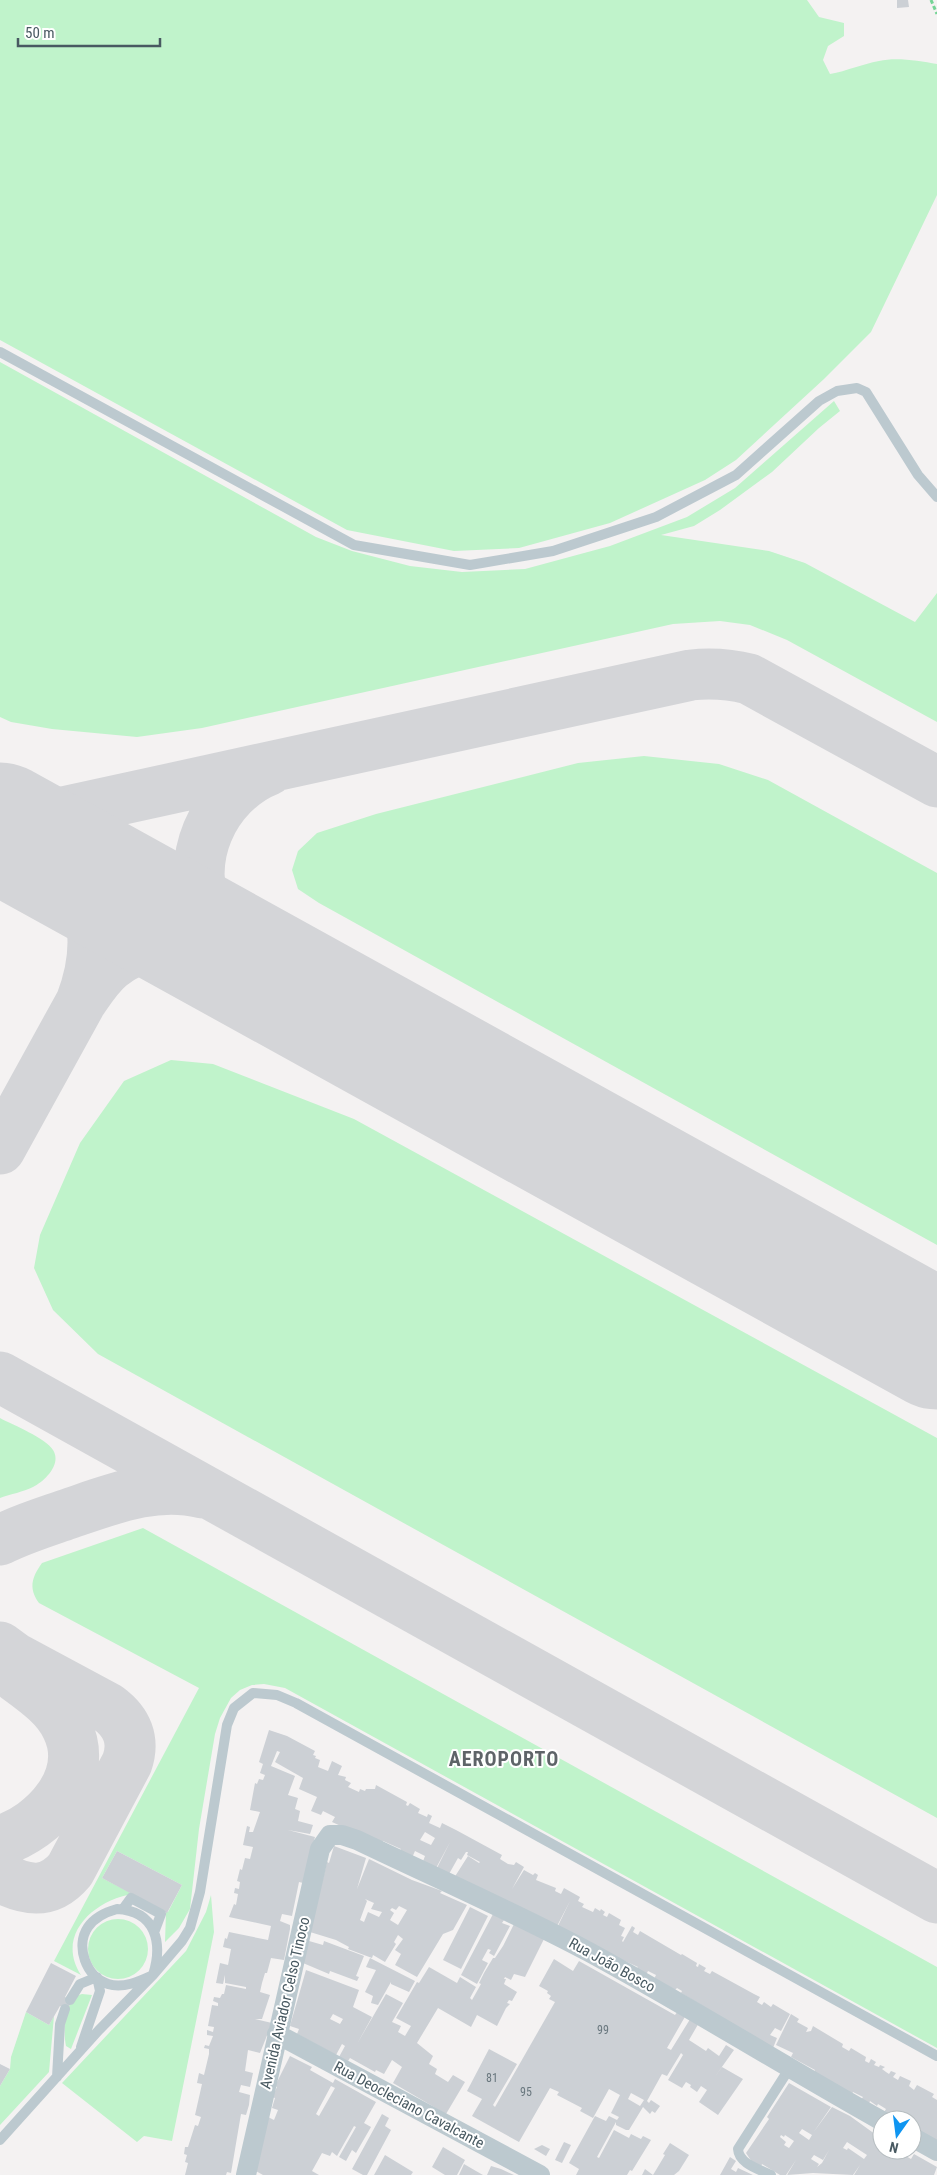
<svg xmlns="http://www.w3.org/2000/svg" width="937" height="2175" font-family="'Roboto Condensed',sans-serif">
  <rect width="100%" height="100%" fill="#f4f2f2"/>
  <path fill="#c0f3cb" d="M0,0H807L819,17L844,23V36L828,46L823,60L830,74C847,71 862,64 879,61C897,57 919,61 937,64V195L871,332L824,379L736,460L705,480L610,523L519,548L454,551L347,530L0,340Z
    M0,362L316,537L352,551L410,566L462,572L525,569L610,546L687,517L735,488L834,401L840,411L819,428L772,472L720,510L694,526L661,535L769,551L805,563L915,622L937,593V722L787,640L750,625L720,621L673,624L202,728L137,737L52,729L11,722L0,717Z
    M644,756L719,764L768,780L937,873V1245L319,903L298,889L292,870L298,851L317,833L376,814L578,763Z
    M171,1060L213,1064L354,1119L937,1438V1818L98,1354L53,1310L34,1268L40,1235L80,1143L124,1081Z
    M0,1418C13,1425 46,1438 53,1450C62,1464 45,1481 33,1487C23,1492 11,1494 0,1498Z
    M143,1528L937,1967V2048L285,1688L264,1684L252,1685L240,1690L231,1698L220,1718L215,1734L199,1829L190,1909L179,1928L165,1942L166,1912H168L182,1885L117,1851L102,1878L133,1894C94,1900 55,1935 81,1975L54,1961L199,1688L39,1603C28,1588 32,1577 42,1563Z
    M211,1895L214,1932L172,2141L144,2136L137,2142L62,2083L186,1951L206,1912Z
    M88 1949a30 30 0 1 1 60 0a30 30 0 1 1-60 0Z
    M82,1994L92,1995L71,2049L66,2046C63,2032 64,1998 82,1994Z
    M26,2012L49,2025L54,2016L49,2072L0,2125V2086L10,2069L11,2057Z"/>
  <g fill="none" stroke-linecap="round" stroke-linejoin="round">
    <path stroke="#d4d5d8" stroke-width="51" d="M0,817L36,818L691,675C711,673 729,674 749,679L937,782
      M0,828L61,866C100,902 99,955 81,1002
      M251,963C235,951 219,937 210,918C181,863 213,792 269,770
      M0,1149L81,1002C90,989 98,976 110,966C135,945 174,937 206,946C224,951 242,961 259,969
      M0,1377L937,1898
      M0,1540C22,1529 45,1522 68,1514C112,1499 156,1481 203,1493
      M0,1647L15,1658L108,1708C127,1722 135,1740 127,1763L70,1870C49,1895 26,1891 0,1877
      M0,1841C45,1827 91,1777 67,1728C57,1706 35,1691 16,1677"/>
    <path stroke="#d4d5d8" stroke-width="129" d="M0,827L937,1345"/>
  </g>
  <path fill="#ccd0d5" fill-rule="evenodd" d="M897,0H908L909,7L897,8Z
    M269,1730L287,1736L315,1751L313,1755L316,1756L315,1758L320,1760L318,1767L328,1771L332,1761L342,1766L338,1775L346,1777L345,1780L351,1783L348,1787L359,1792L360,1789L365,1791L366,1789H375L376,1785L407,1802L406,1805L408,1806L410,1803L420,1809L418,1813L427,1817L428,1814L432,1816L429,1823L440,1828L442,1823L456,1830L502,1855L500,1859L508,1864L514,1865L516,1862L524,1867L512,1889L524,1870L533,1875L535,1873L538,1875L536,1880L556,1888L555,1891L561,1894L564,1888L580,1897L578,1901L584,1904L582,1907L593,1912L595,1908L600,1911L601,1909L605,1912L603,1915L607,1917L609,1913L621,1920L619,1925L625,1928L621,1936L624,1937L622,1941L623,1942L632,1926L635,1928L633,1932L638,1935L640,1931L681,1955L682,1954L697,1963L696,1966L698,1967L699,1964L706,1968L704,1971L710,1974L712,1971L754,1994L760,1997L757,2002L762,2005L764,2002L771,2007L773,2004L790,2014L781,2031L775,2028L770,2035L777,2038L773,2048L681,1993L682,1991L677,1988L675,1990L664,1984L665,1983L663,1985L654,1979L656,1975L648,1971L646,1975L636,1969L638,1967L625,1961L556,1930L570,1901L555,1930L454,1878L468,1856L479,1863L480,1862L467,1855L468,1852H466L461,1860L458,1858L449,1874L437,1868L450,1842L435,1870L422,1864L425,1856L415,1851L411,1860L398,1853L401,1849L383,1841L381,1844L332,1822L335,1817L323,1811L321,1815L311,1811L317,1797L299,1789L303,1778L275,1762L280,1752L277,1751L271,1766L295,1776L288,1795L298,1798L295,1809L300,1811L298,1821L313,1825L310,1834L288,1830L315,1837L303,1883L299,1882L292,1916L282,1914L280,1921L290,1925V1929L284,1960L271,1958L267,1973H265L262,1983L260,1992L270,1995L262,2019H255L272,2023L260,2053L248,2050L245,2071L253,2073L250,2087L241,2085L239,2092L250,2095L249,2105L246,2115L241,2114L231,2173L227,2172L226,2175H185L188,2163L185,2162L187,2155L184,2154L185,2147H188L195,2125L198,2126L201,2117L195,2115L202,2084L197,2083L199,2073L204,2075L209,2054V2049L204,2048L205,2045L209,2046L213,2036L207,2035V2030L213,2032L214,2027L208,2026L212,2005L218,2006V2003L213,2001L214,1997L220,1998L222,1994H224L226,1985L246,1989V1987L225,1983V1975L223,1984L216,1983L220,1963L228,1965L231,1949L223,1947L225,1938L227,1939L229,1932L268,1940L271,1926L229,1917L234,1904L236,1905L238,1894L234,1893L235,1888L239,1889L240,1882L237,1881L240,1869L242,1870L245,1858L250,1859L253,1847L243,1845L247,1826L250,1827L249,1832H253L260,1812L250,1810L255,1783L257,1784L259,1779L263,1780L265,1775L260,1773L263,1764L259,1762ZM425,1832L435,1838L431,1845L420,1840Z
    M334,1846L366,1858L357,1889L369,1859L412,1880L442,1891L440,1893L467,1905L453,1930L443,1934L417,1977L395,1965L401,1954L395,1950L403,1939L398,1935L394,1942L396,1944L385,1962L373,1955L372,1958L348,1949L349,1947L336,1940L310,1932L327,1862L329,1863ZM365,1899L374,1903L371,1909L382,1912L379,1917L368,1912L364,1922L360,1920L367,1901ZM399,1906L407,1910L398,1925L390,1920L394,1913L390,1910L392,1908L396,1910Z
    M117,1851L182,1885L167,1913L102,1878Z
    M470,1907L488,1916L461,1969L443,1960Z
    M493,1914L504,1920L502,1923L510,1926L494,1956L489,1953L491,1950L488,1949L482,1960L488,1963L477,1984L461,1975Z
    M514,1924L544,1939L525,1977L514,1974L511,1980L505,1977L504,1979H506L504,1984L517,1992L512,2001L509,2000L507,2003L510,2004L506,2008L497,2026L477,2015L471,2027L438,2008L417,2043L433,2056L429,2064L437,2069L435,2074L448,2082L453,2075L465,2082L446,2114L393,2083L402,2067L392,2060L384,2074L376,2070L375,2072L350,2058L348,2061L339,2057L345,2046L342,2044L336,2055L297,2034L299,2029L290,2026L306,1970L359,1990L353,2007L372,2017L357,2044L386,1994L403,2003L392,2022L401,2026L398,2032L405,2036L411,2026L396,2018L417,1982L419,1983L429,1967L457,1983L460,1977L476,1987L470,1998L472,2000L481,1984L479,1983L484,1973L493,1958H495L503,1946ZM333,2014L343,2019L340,2024L330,2019Z
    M309,1941L323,1945L324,1941L364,1956L356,1976L359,1977L357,1981L330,1971L329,1974L303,1963Z
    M370,1958L415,1981L409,1992L391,1984V1982L378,2005L371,2003L373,1996L365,1992L376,1970L366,1967Z
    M554,1959L573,1971L579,1961L675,2015L678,2011L686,2015L667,2048L671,2050L692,2016L700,2021L689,2040L706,2051L708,2048L719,2056L726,2045L734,2050L714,2078L722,2067L743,2079L718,2115L699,2102L707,2090L701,2086L697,2092L690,2087L691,2085L686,2082L682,2088L668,2080L683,2055L681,2053L667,2076L662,2074L647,2101L649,2103L651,2100L660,2106L655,2113L652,2111L650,2114L643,2107L629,2130H626L616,2125V2122L597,2157L599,2158L614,2130L629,2138L631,2134L641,2139L643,2136L651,2140L632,2171L630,2170L627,2175H576L579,2169L569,2163L595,2116L606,2121L609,2116L617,2120L619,2117L611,2113L620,2095L609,2089L593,2118L580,2111L582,2108L557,2095L559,2092L550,2088L519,2142L472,2116L482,2099L467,2091L489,2049L517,2064L493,2105L495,2107L555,2002L549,1999L551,1996L547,1993L548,1991L539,1986ZM631,2093L644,2100L640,2106L628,2099Z
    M51,1963L76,1976L65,1997L72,2001L67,2010L60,2006L49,2025L26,2012Z
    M791,2014L799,2019L797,2022L808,2028L806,2032L811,2031L813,2026L843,2044L842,2047L849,2051L851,2048L866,2057L865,2061L869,2063L871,2059L876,2062L874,2065L879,2067L880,2065L885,2067L882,2069L886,2072L889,2074L891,2071L896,2073L893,2077L898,2080L900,2076L911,2081L909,2086L914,2090L917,2085L934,2094L932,2097L937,2100V2144L912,2130V2120L891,2118L883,2114L886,2109L878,2104L877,2106L870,2101L868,2106L860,2101L863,2097L853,2092L851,2096L812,2076L815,2070L791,2057L793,2053L776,2045Z
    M290,2056L312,2067L310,2070L333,2083L335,2079L376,2102L364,2123L371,2127L356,2153L352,2150L346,2161L339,2157L356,2127L354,2126L337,2156L332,2152L330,2156L322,2153L312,2171L319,2175H263L254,2170L266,2116L274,2120L278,2110L272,2108L275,2098L272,2097L277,2087L275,2086ZM331,2086L335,2088L319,2116L316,2114Z
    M0,2064L10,2069L0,2086Z
    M789,2083L831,2107L813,2133L832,2107L850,2116L879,2137L882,2136V2150H896L911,2159L914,2154L937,2167L934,2175H854L860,2165L853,2175L813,2173L787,2175L796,2160L786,2175H780L762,2164L761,2167L752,2162L746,2153L769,2119L767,2117ZM802,2129L812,2135L809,2140L799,2133ZM781,2135L784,2137L785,2135L794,2141L789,2148L784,2145L786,2142L780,2137ZM847,2142L867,2155L864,2159L848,2148L847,2150L843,2148ZM829,2150L822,2163L817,2167L819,2164L811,2159L814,2155L823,2160Z
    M382,2114L389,2118L385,2126L391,2130L367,2175H363L352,2169Z
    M564,2142L571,2145L562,2163L555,2160Z
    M670,2143L689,2155L679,2171L674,2175H642L645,2169L653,2175L665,2155L663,2154Z
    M542,2145L550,2149L546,2156L534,2149Z
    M443,2147L465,2160L457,2175H445L432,2167Z
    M385,2155L413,2172L411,2175H374Z
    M730,2157L736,2161L731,2169L736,2172L738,2168L753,2175H720Z
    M464,2164L476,2171L483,2175H459Z
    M491,2166L501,2169L514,2175H487Z"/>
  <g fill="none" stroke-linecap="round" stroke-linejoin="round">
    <path stroke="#75d496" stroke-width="3" stroke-dasharray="4 2.5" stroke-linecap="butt" d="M931,0L937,14"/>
    <path stroke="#bcc9cf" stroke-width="10" d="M0,352L354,545L470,565L553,551L656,517L736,475L819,401L837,391L857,388L866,392L918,475L937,497
      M117,1909C156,1911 163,1943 153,1975C140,1981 123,1989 108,1984C86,1977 75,1946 88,1927C95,1917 106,1912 117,1909Z
      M123,1909L131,1898L161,1914L155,1930
      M70,2000L80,1984L97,1977L100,1991L81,2047
      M57,2077L60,2024L65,2009
      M0,2140L99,2030L153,1975L182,1941L190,1928L200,1892L227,1725L234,1708L253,1693L277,1695L296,1703L937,2056
      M771,2175C759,2169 739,2164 738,2149L789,2069"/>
    <path stroke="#bcc9cf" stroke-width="20" d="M277,2034L540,2175
      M912,2137L937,2151
      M246,2175L320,1849L330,1835H342L357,1840C434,1877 514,1912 589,1952C688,2006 784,2066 882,2121"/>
  </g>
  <g text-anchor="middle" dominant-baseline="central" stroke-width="4" stroke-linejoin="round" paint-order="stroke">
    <g font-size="12" fill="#69777e">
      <text x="603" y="2030">99</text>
      <text x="492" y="2078">81</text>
      <text x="526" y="2092">95</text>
    </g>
    <g font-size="15" fill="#485961" stroke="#fff">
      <text transform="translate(612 1965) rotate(29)">Rua João Bosco</text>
      <text transform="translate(285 2003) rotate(-77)">Avenida Aviador Celso Tinoco</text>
      <text transform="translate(409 2105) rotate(28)">Rua Deocleciano Cavalcante</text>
    </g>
    <g font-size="20" font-weight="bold" letter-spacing="1" fill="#5e6468" stroke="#fff">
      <text x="504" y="1759">AEROPORTO</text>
    </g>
  </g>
  <g transform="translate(897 2135) rotate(194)"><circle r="24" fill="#ffffff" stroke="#b6bdc0"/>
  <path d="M0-4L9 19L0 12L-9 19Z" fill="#0f95f1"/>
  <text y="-8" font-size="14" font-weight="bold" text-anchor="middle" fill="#485961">N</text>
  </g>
  <path d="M18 38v8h142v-8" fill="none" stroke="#485961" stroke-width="2.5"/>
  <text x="25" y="38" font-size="15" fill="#485961" stroke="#ffffff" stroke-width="4" paint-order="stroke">50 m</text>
</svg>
